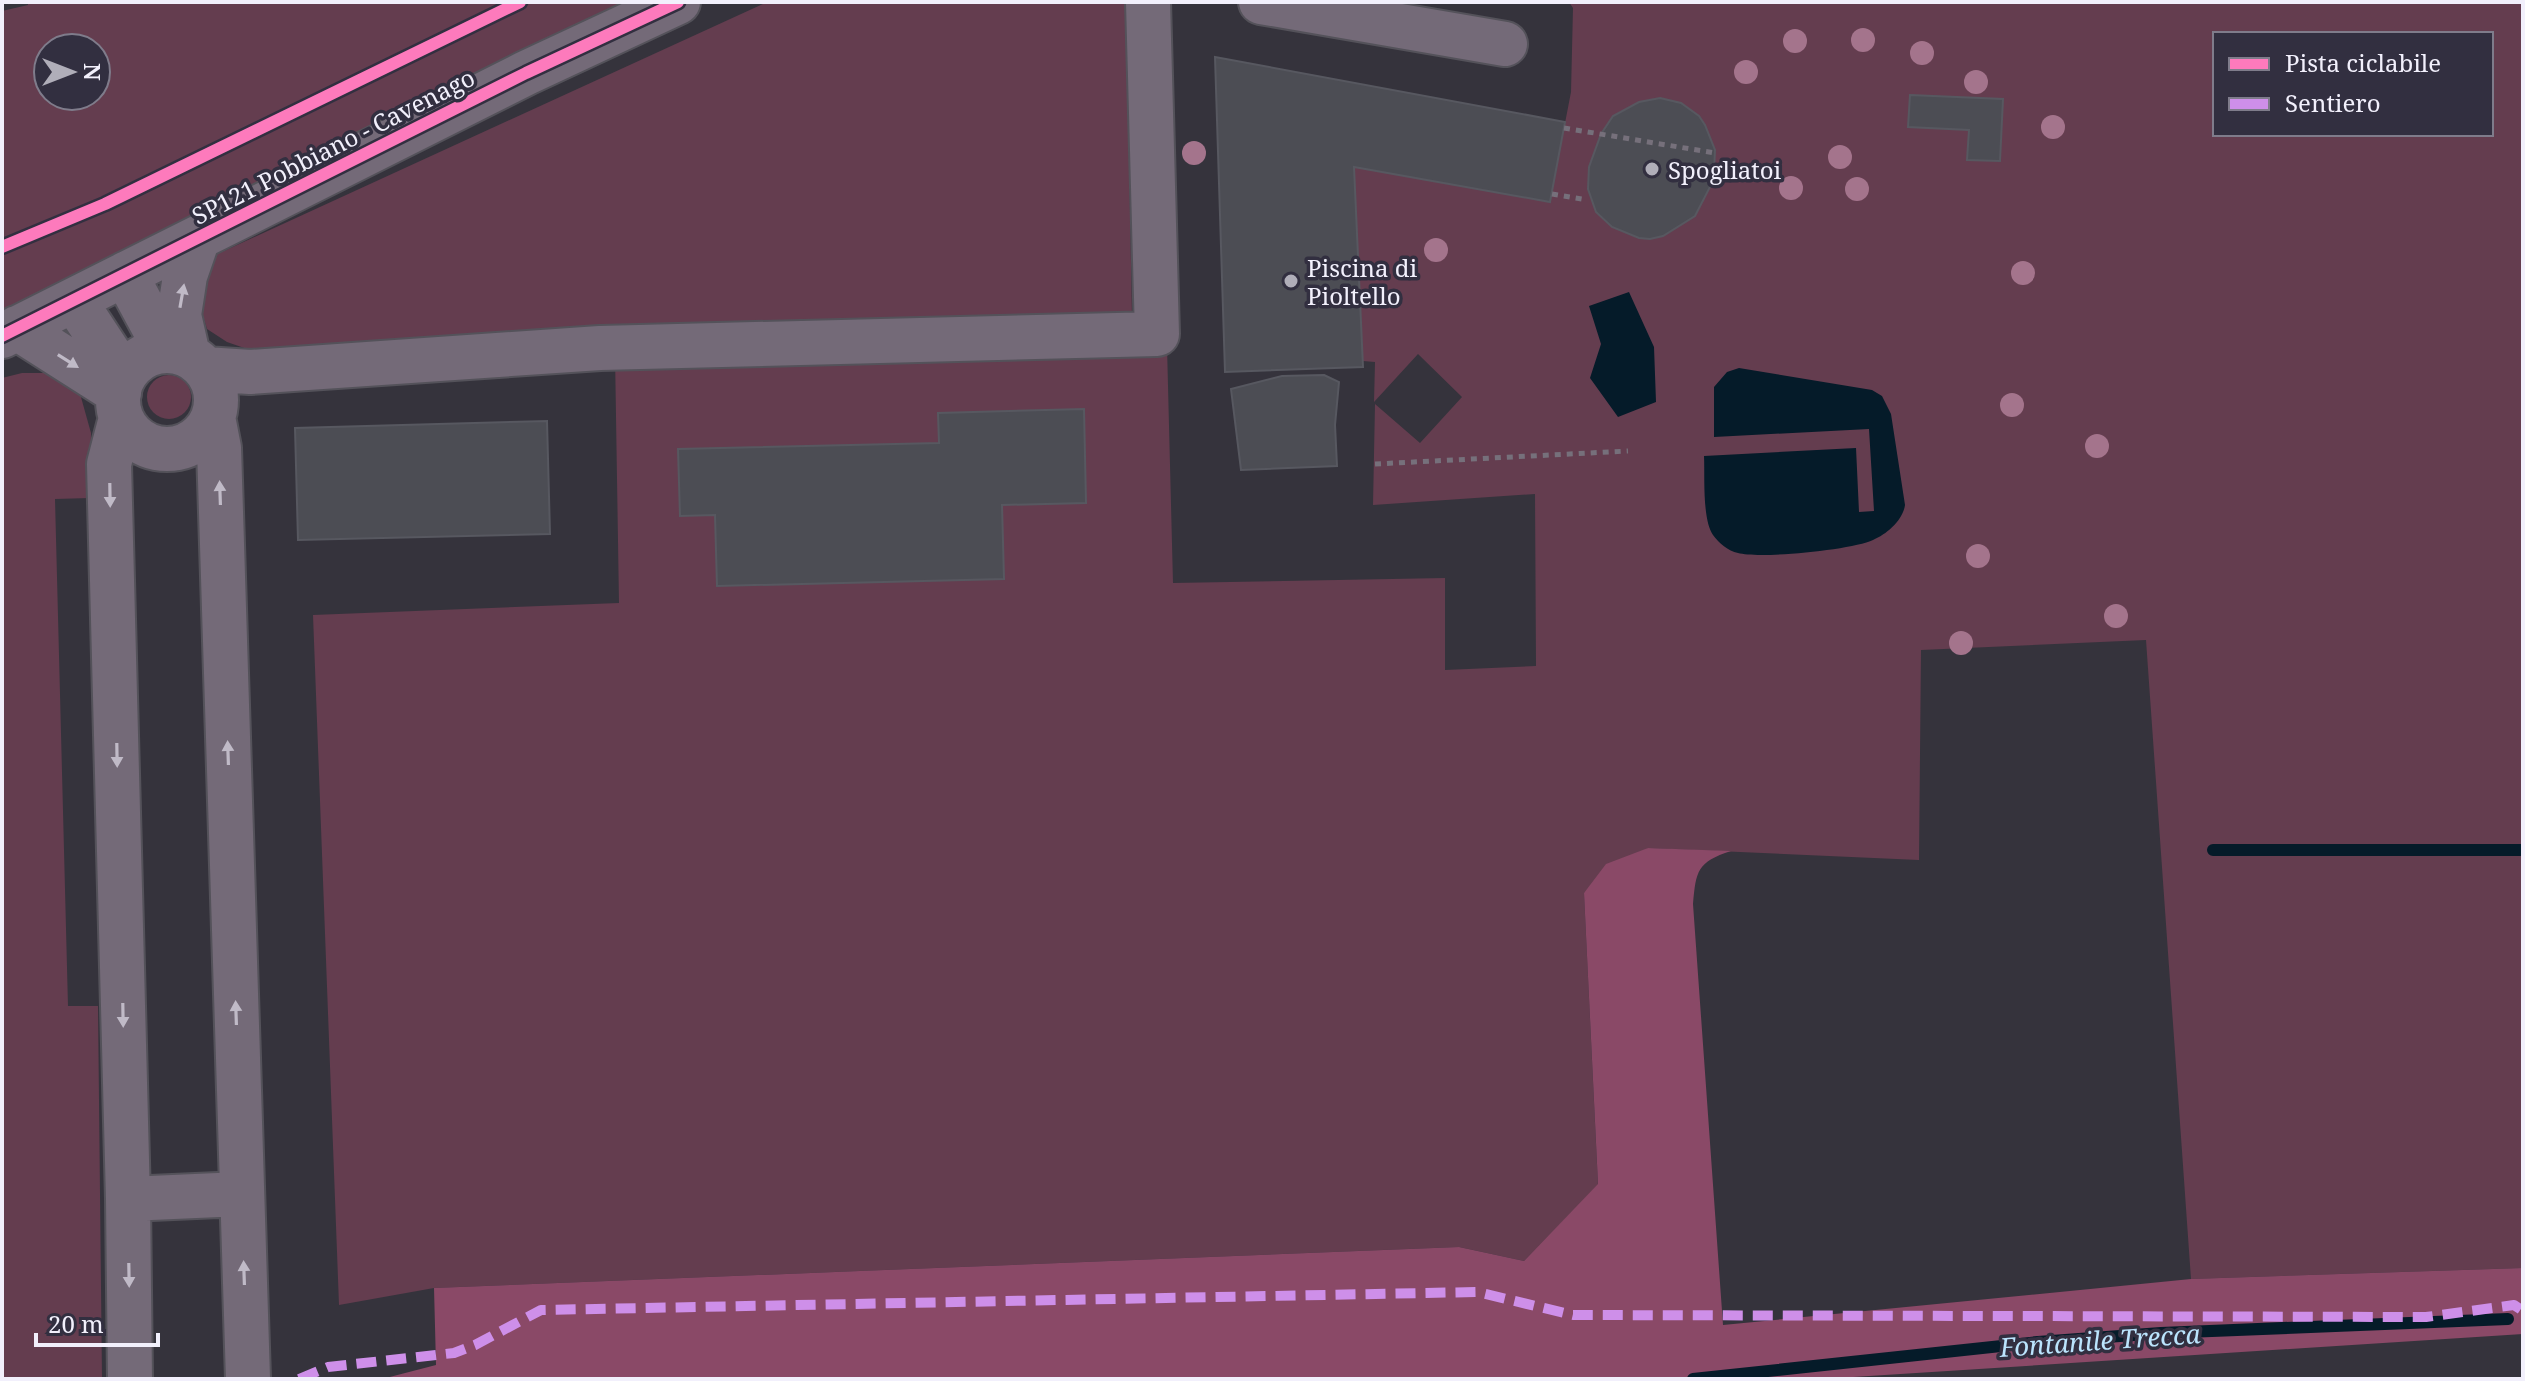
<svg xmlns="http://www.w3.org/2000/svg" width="2525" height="1381" font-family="'Noto Serif',serif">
  <rect width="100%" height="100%" fill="#35333c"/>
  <path fill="#643d4f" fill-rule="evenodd" d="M28,2H639L2,314V11L28,5ZM48,48H96V96H48Z
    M767,2H1126L1132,317L250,350L227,342L207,329L198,299L211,257Z
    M1569,2H2523V1268L2191,1279L2146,640L1921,650L1919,860L1648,848L1584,893L1598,1185L1524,1261L1459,1247L434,1288L339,1305L313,615L619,603L615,354L1167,346L1173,583L1445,578V670L1536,666L1535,494L1373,505L1375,404L1420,443L1462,397L1418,354L1374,402L1375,362L1363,361L1354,167L1550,201L1571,92L1573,8ZM2215,34H2491V134H2215Z
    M22,373H55L79,390L91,433L90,498L55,499L68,1006H98L102,1379H2V378Z
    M147 397a22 22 0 1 1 44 0a22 22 0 1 1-44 0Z"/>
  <path fill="#8a4967" d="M1648,848L1731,851C1697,862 1696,871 1693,904L1723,1325L2191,1279L2523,1268V1334L1822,1379H382L436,1365L434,1288L1459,1247L1524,1261L1598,1184L1584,893L1606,864Z"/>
  <path fill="#051b29" d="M1629,292L1654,347L1656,402L1618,417L1590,378L1601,344L1589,306Z
    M1739,368L1872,390L1882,396L1891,414L1905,505C1903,520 1887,534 1873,540C1852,550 1760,559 1738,553C1728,551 1719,543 1713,535C1702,519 1705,476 1704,456L1856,448L1859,512L1874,511L1869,429L1714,437V387L1727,372Z"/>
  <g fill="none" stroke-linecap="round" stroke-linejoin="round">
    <path stroke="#051b29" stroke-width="12" d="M2213,850H2523
      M1693,1379L2038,1342L2161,1333L2508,1319"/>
  </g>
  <path fill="#4c4d54" stroke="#575860" stroke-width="2" d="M1215,57L1565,122L1550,202L1354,167L1363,367L1225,372Z
    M1910,95L2003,99L2000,161L1967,160L1969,130L1908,127Z
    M1660,98L1681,103L1699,116L1705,125L1715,150L1714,172L1711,185L1695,216L1663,236L1650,239L1639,238L1612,227L1596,212L1588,189L1589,167L1601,134L1613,116L1639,102Z
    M1324,375L1339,382L1335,425L1337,466L1241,470L1231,389L1282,376Z
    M1084,409L1086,503L1002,505L1004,579L717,586L715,515L680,516L678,449L939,443L938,413Z
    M547,421L550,534L298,540L295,428Z"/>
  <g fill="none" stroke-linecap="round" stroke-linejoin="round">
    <defs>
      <path id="minor" d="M1261,2L1505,44
        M125,274L166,350
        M74,300L124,376
        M17,328L119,393
        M2,336L526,73L678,2
        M118 400a49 49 0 1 1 98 0a49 49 0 1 1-98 0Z
        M188,355L179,315L185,276L198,238
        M205,369L250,372L600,348L1157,334L1148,2
        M213,417L219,448L248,1379
        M121,418L109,464L128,1199L130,1379
        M128,1199L241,1194"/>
    </defs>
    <use href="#minor" stroke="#54525a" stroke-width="48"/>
    <path stroke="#76707b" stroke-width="5" stroke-dasharray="6 6" stroke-linecap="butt" d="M1564,128L1715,153
      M1552,194L1587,200
      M1375,464L1628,451"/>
    <use href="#minor" stroke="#746a78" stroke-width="44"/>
    <path stroke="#ce8fe9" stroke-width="10" stroke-dasharray="20 10" stroke-linecap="butt" d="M299,1379L328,1367L454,1353L475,1345L541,1310L1477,1292L1573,1315L2426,1317L2514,1305L2523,1311"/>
    <defs>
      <path id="cycleway" d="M2,247L105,204L520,2
        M2,336L526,73L678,2"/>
    </defs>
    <use href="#cycleway" stroke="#322f40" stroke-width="17"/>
    <use href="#cycleway" stroke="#fd7abc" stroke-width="12"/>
  </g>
  <g fill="#a4748c">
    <circle cx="1863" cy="40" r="12"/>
    <circle cx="1795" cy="41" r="12"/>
    <circle cx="1922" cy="53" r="12"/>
    <circle cx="1746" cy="72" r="12"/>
    <circle cx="1976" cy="82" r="12"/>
    <circle cx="2053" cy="127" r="12"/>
    <circle cx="1194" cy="153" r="12"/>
    <circle cx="1840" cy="157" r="12"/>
    <circle cx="1791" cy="188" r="12"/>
    <circle cx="1857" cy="189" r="12"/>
    <circle cx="1436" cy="250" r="12"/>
    <circle cx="2023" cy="273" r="12"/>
    <circle cx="2012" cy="405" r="12"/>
    <circle cx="2097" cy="446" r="12"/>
    <circle cx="1978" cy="556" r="12"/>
    <circle cx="2116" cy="616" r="12"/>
    <circle cx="1961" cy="643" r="12"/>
  </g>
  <defs><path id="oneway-solid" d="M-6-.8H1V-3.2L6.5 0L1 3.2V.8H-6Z" transform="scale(2)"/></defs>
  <g fill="#c0bac7">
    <use href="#oneway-solid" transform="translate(182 296) rotate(-80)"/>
    <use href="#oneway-solid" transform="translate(68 361) rotate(32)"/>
    <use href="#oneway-solid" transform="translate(220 493) rotate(-92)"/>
    <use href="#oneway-solid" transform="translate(110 495) rotate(89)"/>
    <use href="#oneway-solid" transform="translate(228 753) rotate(-92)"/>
    <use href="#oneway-solid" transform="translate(117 755) rotate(89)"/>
    <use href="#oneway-solid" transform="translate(236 1013) rotate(-92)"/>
    <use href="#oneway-solid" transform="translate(123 1015) rotate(89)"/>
    <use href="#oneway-solid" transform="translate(244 1273) rotate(-92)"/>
    <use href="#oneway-solid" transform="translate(129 1275) rotate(89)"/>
  </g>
  <g fill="#b0aeb9" stroke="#322f40" stroke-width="3">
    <circle cx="1652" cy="169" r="8"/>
    <circle cx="1291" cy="281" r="8"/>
  </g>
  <g text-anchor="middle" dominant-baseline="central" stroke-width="7" stroke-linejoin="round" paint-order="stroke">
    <g font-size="24" fill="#f2f0fc" stroke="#322f40">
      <text transform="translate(333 146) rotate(-27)">SP121 Pobbiano - Cavenago</text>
    </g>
    <g font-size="24" fill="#f2f0fc" stroke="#322f40" text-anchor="start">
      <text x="1668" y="169">Spogliatoi</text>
      <text x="1307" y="267">Piscina di<tspan x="1307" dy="28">Pioltello</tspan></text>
    </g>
    <g font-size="26" font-style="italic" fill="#bbe4fd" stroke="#322f40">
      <text transform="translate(2100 1340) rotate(-4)">Fontanile Trecca</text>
    </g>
  </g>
  <rect width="2525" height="1381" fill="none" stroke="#f2f0fc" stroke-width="8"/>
  <rect x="2213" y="32" width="280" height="104" fill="#322f40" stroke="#7f7c8b" stroke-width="2"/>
  <rect x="2229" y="58" width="40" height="12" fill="#fd7abc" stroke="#7f7c8b" stroke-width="2"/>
  <text x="2285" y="72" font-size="24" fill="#f2f0fc">Pista ciclabile</text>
  <rect x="2229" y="98" width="40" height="12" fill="#ce8fe9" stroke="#7f7c8b" stroke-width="2"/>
  <text x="2285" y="112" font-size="24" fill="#f2f0fc">Sentiero</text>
  <g transform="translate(72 72) rotate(90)"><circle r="38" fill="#322f40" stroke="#7f7c8b" stroke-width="2"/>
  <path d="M0-6L14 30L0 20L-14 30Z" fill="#b0aeb9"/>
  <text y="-12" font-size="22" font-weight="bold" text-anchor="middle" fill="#f2f0fc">N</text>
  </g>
  <path d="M36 1333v12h122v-12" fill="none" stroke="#f2f0fc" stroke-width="4"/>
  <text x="48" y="1333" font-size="24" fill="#f2f0fc" stroke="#322f40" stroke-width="6" paint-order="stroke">20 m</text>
</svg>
